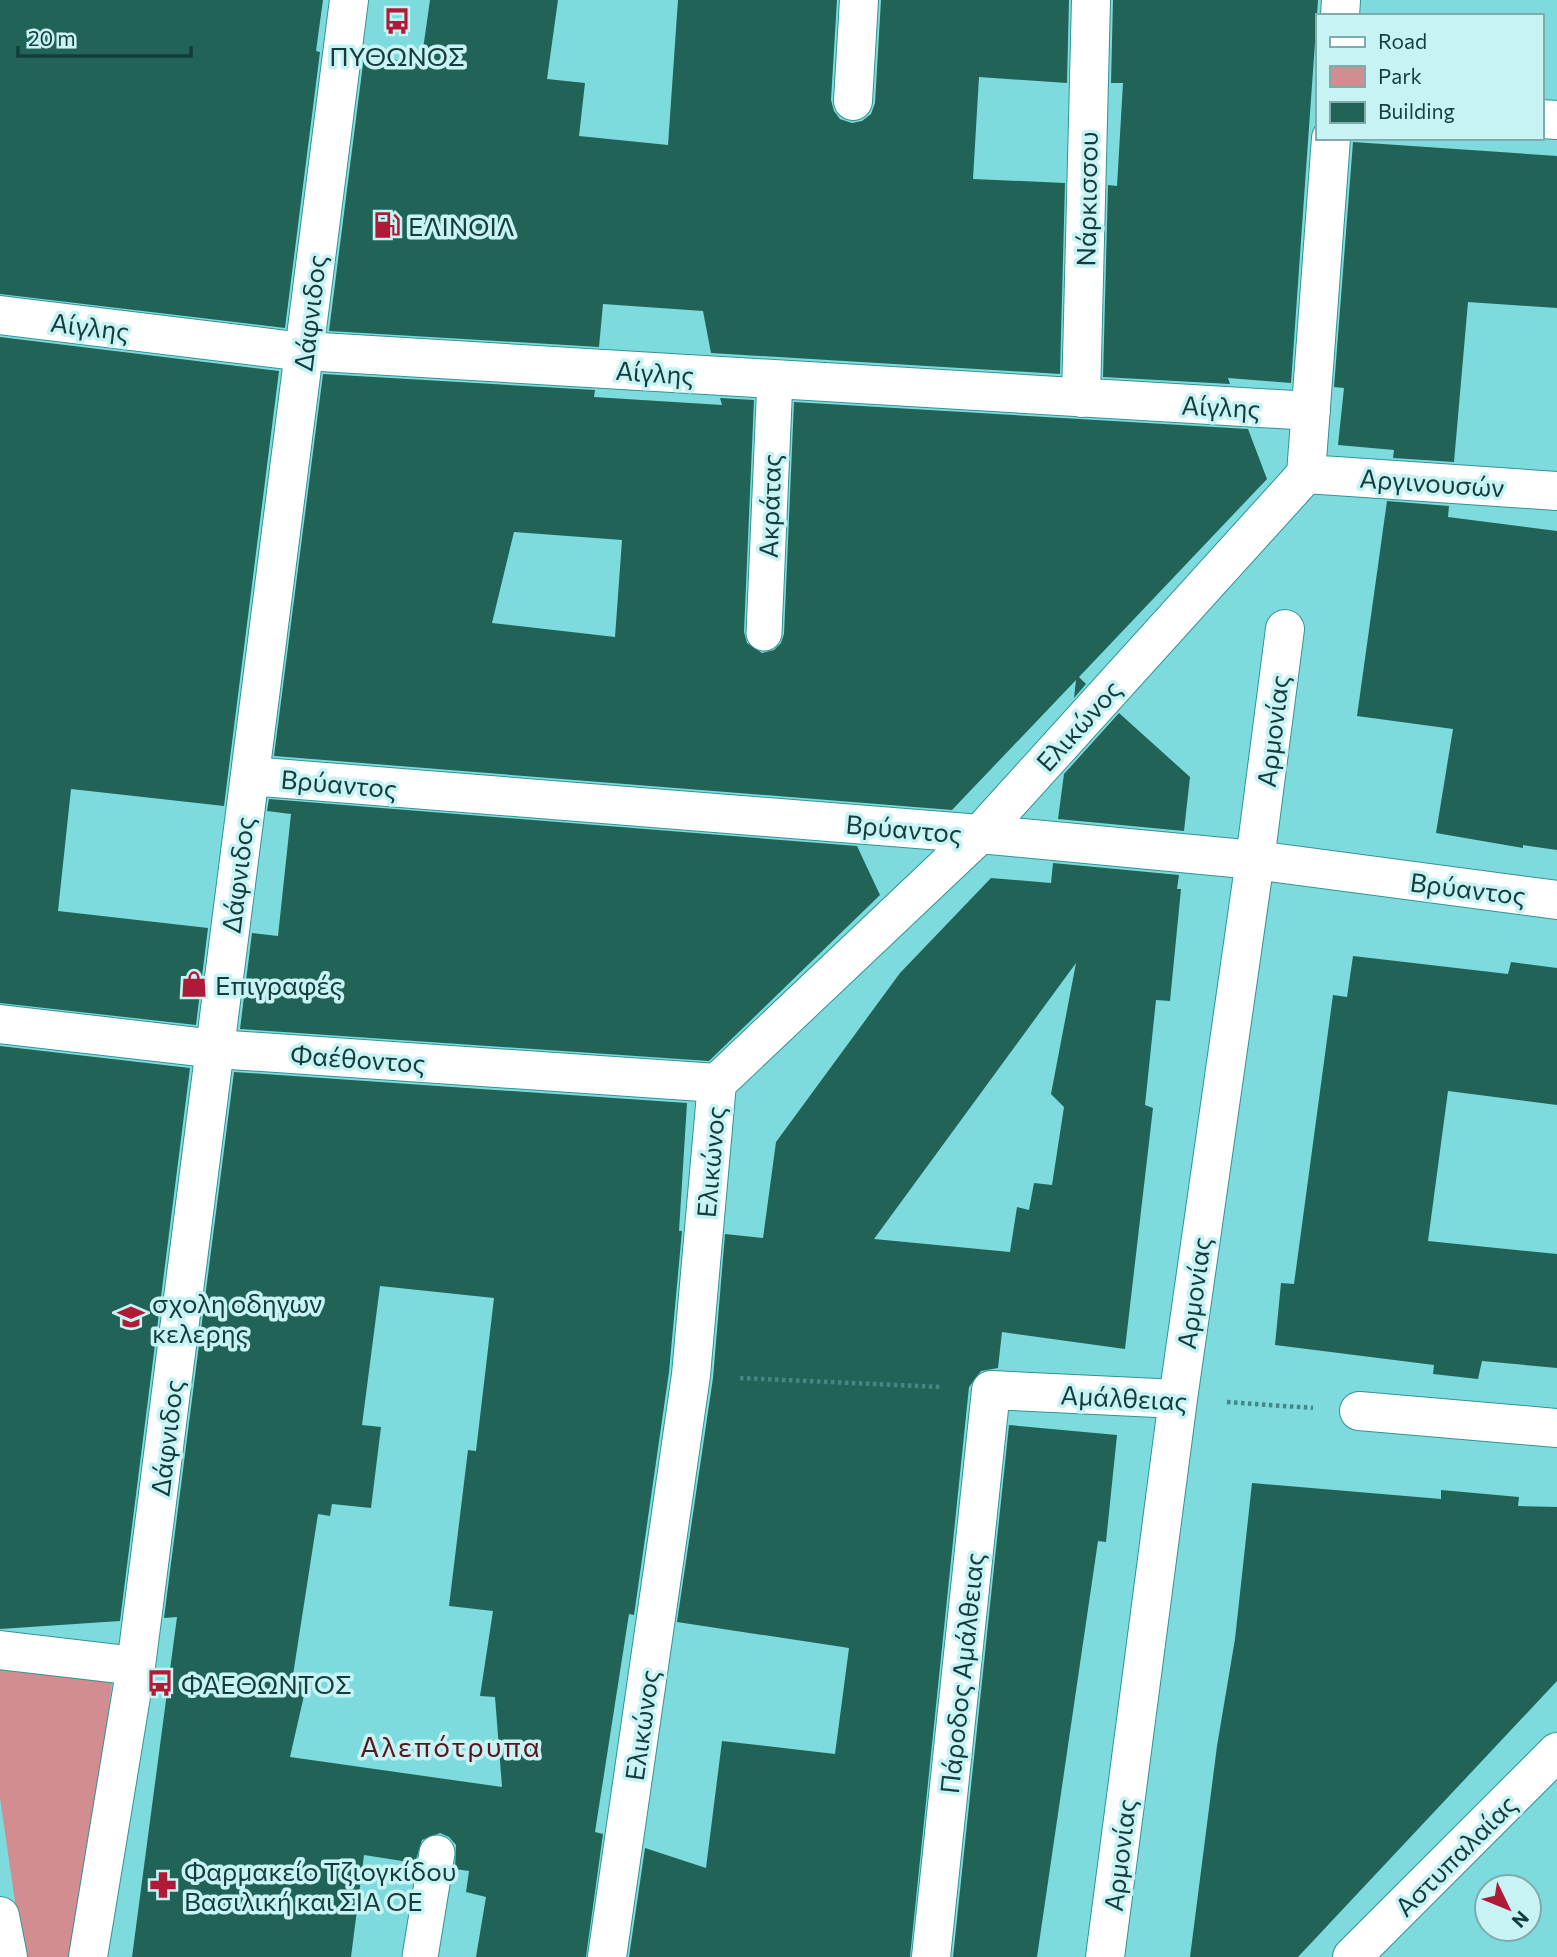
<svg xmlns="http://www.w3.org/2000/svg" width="1557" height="1957" font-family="Commissioner,sans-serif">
  <rect width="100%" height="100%" fill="#7edbdd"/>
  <path fill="#d18d8f" d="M0,1663L113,1676L76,1957H23L0,1798Z"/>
  <path fill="#216457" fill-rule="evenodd" d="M0,0H323L316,51L320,52L285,328L0,294Z
    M430,0H558L547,79L585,83L579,136L668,145L678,0H837L831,100L834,111L840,119L852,123L862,121L871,114L875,103L881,0H1069L1067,83L979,77L973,179L1065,183L1060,374L711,353L703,311L603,304L599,347L329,331L364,56L421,63Z
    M1113,0H1318L1291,383L1228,378L1230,384L1103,377L1108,185L1117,186L1123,83H1111Z
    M1353,142L1557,156V308L1468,302L1454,462L1393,458L1394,450L1338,445L1344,388L1334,387Z
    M0,337L279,371L224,806L71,789L58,911L208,928L196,1025L0,1003Z
    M323,374L595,390L594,397L722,405L720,398L754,400L744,632L747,643L762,653L774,650L781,643L784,634L794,402L1248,429L1267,479L1079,677L1086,684L1074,698L1076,680L952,810L274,756ZM514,532L622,540L615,637L492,623Z
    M1387,501L1449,506L1448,517L1557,531V850L1523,845V848L1436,833L1453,729L1357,716Z
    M1119,713L1190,777L1184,831L1058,819L1064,774Z
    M269,799L857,846L880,895L709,1061L240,1029L252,933L278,936L291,814L267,811Z
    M1053,863L1179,875L1177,889H1181L1170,1001L1156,1000L1145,1105L1153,1108L1125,1349L1002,1332L998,1368L981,1371L969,1387L910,1957H629L645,1848L706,1868L722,1741L835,1754L849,1648L677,1622L713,1378L725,1234L763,1238L776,1142L900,973L991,878L1051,883ZM1076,963L1051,1094L1064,1107L1052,1185L1034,1183L1029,1210L1017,1207L1010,1252L874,1239Z
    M1353,956L1508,974L1511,962L1557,968V1105L1448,1091L1428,1241L1557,1254V1368L1482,1361L1478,1379L1433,1374L1434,1365L1275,1345L1281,1283L1294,1284L1333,995L1347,997Z
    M0,1046L190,1068L120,1621L0,1629Z
    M234,1072L687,1103L679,1231H682L669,1372L634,1615L629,1614L595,1832L603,1834L586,1957H476L486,1897L466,1892L469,1871L455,1869L456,1845L449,1837L440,1833L422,1840L415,1863L364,1855L351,1957H132L177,1617L164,1618ZM380,1286L494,1298L476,1451L468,1450L449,1606L493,1611L480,1696L495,1697L502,1787L290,1757L308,1678L293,1675L318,1514L330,1516L332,1504L371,1508L381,1427L362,1425Z
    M1009,1425L1117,1435L1106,1542L1098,1541L1037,1957H953Z
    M1252,1483L1441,1499V1490L1519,1497L1518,1506L1557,1507V1681L1298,1957H1190L1217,1746L1235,1639Z"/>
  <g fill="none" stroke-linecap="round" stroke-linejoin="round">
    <defs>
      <path id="service" d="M764,633L775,379
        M420,1957L437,1853"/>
      <path id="pedestrian" d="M1255,860L1285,629"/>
      <path id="minor" d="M1340,16L1341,0
        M853,101L859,0
        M1541,119L1557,120
        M0,315L287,350L1311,411
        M1081,398L1091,0
        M1306,474L1331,138
        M1306,474L1557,491
        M250,776L980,834L1255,860L1557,900
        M0,1024L216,1049L717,1083
        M1359,1411L1557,1428
        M607,1957L691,1375L717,1083L980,834L1306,474
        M931,1957L991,1390L1178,1399
        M1105,1957L1178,1399L1255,860
        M1352,1957L1557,1752"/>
      <path id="tertiary" d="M0,1650L136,1666
        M0,1916L8,1957
        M88,1957L136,1666L349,0"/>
    </defs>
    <use href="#service" stroke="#319396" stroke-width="37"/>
    <use href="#pedestrian" stroke="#319396" stroke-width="40"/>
    <use href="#minor" stroke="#319396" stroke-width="40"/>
    <use href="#tertiary" stroke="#319396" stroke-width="40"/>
    <path stroke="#458688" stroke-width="4.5" stroke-dasharray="3.5 3.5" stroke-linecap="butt" d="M740,1378L941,1387
      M1227,1402L1313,1408"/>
    <use href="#service" stroke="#fff" stroke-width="35"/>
    <use href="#pedestrian" stroke="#fff" stroke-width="38"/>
    <use href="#minor" stroke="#fff" stroke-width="38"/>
    <use href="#tertiary" stroke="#fff" stroke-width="38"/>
  </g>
  <defs>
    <symbol id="bus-bare" viewBox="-9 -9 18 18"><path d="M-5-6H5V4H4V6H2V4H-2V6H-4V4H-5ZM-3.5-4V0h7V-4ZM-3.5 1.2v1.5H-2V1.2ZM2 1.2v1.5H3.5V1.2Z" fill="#af1b37" stroke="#c8f3f4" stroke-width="2.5" paint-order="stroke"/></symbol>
    <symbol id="fuel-bare" viewBox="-9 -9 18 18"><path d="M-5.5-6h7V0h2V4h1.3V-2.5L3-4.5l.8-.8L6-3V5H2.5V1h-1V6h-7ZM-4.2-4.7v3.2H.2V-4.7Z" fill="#af1b37" stroke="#c8f3f4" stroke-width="2.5" paint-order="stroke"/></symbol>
    <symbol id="shop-bare" viewBox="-9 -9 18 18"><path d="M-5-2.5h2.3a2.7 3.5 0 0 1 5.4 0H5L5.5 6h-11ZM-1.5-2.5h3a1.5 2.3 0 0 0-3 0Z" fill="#af1b37" stroke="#c8f3f4" stroke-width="2.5" paint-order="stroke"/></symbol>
    <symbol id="school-bare" viewBox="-9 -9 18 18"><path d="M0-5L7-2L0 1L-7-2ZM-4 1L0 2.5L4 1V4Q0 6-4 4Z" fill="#af1b37" stroke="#c8f3f4" stroke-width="2.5" paint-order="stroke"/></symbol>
    <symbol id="pharmacy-bare" viewBox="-9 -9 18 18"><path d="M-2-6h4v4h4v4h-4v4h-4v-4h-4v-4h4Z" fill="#af1b37" stroke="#c8f3f4" stroke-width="2.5" paint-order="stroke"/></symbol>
  </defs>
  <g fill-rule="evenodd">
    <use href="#bus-bare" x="378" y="2" width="38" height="38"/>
    <use href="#fuel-bare" x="368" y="206" width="38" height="38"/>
    <use href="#shop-bare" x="175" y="965" width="38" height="38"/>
    <use href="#school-bare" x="112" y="1298" width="38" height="38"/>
    <use href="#bus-bare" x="141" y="1664" width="38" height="38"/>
    <use href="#pharmacy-bare" x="144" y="1866" width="38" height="38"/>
  </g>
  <g text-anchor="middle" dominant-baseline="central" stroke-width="7" stroke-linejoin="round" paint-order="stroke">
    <g font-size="26" fill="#143c3d" stroke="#c8f3f4" text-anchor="start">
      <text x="397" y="55" text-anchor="middle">ΠΥΘΩΝΟΣ</text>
      <text x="408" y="225">ΕΛΙΝΟΙΛ</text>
      <text x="215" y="984">Επιγραφές</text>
      <text x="152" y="1302">σχολη οδηγων<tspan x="152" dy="30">κελερης</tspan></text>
      <text x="181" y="1683">ΦΑΕΘΩΝΤΟΣ</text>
      <text x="184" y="1870">Φαρμακείο Τζιογκίδου<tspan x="184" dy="30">Βασιλική και ΣΙΑ ΟΕ</tspan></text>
    </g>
    <g font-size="26" fill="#143c3d" stroke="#c8f3f4">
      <text transform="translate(1086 199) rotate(-89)">Νάρκισσου</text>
      <text transform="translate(309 313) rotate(-83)">Δάφνιδος</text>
      <text transform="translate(90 326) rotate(7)">Αίγλης</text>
      <text transform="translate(655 372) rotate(4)">Αίγλης</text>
      <text transform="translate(1221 406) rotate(3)">Αίγλης</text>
      <text transform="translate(1432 482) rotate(4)">Αργινουσών</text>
      <text transform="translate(769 506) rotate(-88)">Ακράτας</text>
      <text transform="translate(1078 725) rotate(-48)">Ελικώνος</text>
      <text transform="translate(1272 731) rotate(-83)">Αρμονίας</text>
      <text transform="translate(339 783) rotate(5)">Βρύαντος</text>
      <text transform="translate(904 828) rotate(5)">Βρύαντος</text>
      <text transform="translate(237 875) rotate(-83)">Δάφνιδος</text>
      <text transform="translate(1468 888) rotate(7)">Βρύαντος</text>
      <text transform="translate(358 1058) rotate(4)">Φαέθοντος</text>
      <text transform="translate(710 1162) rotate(-85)">Ελικώνος</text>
      <text transform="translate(1193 1293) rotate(-82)">Αρμονίας</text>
      <text transform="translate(1124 1397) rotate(3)">Αμάλθειας</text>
      <text transform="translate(166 1438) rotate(-83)">Δάφνιδος</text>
      <text transform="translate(961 1673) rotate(-84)">Πάροδος Αμάλθειας</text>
      <text transform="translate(641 1725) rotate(-82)">Ελικώνος</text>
      <text transform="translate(1119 1855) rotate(-83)">Αρμονίας</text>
      <text transform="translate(1455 1855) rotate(-45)">Αστυπαλαίας</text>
    </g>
    <g font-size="28" letter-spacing="2" fill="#5a151e" stroke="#c8f3f4">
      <text x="451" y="1746">Αλεπότρυπα</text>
    </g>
  </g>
  <rect x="1316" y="14" width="228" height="126" fill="#c8f3f4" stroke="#80aaab" stroke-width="2"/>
  <rect x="1330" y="37" width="35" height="10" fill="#ffffff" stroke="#80aaab" stroke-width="2"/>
  <text x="1378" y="49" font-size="21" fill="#143c3d">Road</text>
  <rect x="1330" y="66" width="35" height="21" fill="#d18d8f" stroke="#80aaab" stroke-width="2"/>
  <text x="1378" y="84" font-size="21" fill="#143c3d">Park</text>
  <rect x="1330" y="102" width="35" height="21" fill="#216457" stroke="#80aaab" stroke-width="2"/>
  <text x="1378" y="119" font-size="21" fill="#143c3d">Building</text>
  <g transform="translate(1508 1908) rotate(133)"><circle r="33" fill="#c8f3f4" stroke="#80aaab" stroke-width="2"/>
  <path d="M0-5L12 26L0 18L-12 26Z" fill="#af1b37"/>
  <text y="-10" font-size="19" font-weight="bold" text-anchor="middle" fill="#143c3d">N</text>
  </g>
  <path d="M18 46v10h173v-10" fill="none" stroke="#143c3d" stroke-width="3.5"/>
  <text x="28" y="46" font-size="21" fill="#143c3d" stroke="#c8f3f4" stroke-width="5" paint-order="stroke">20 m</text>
</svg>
